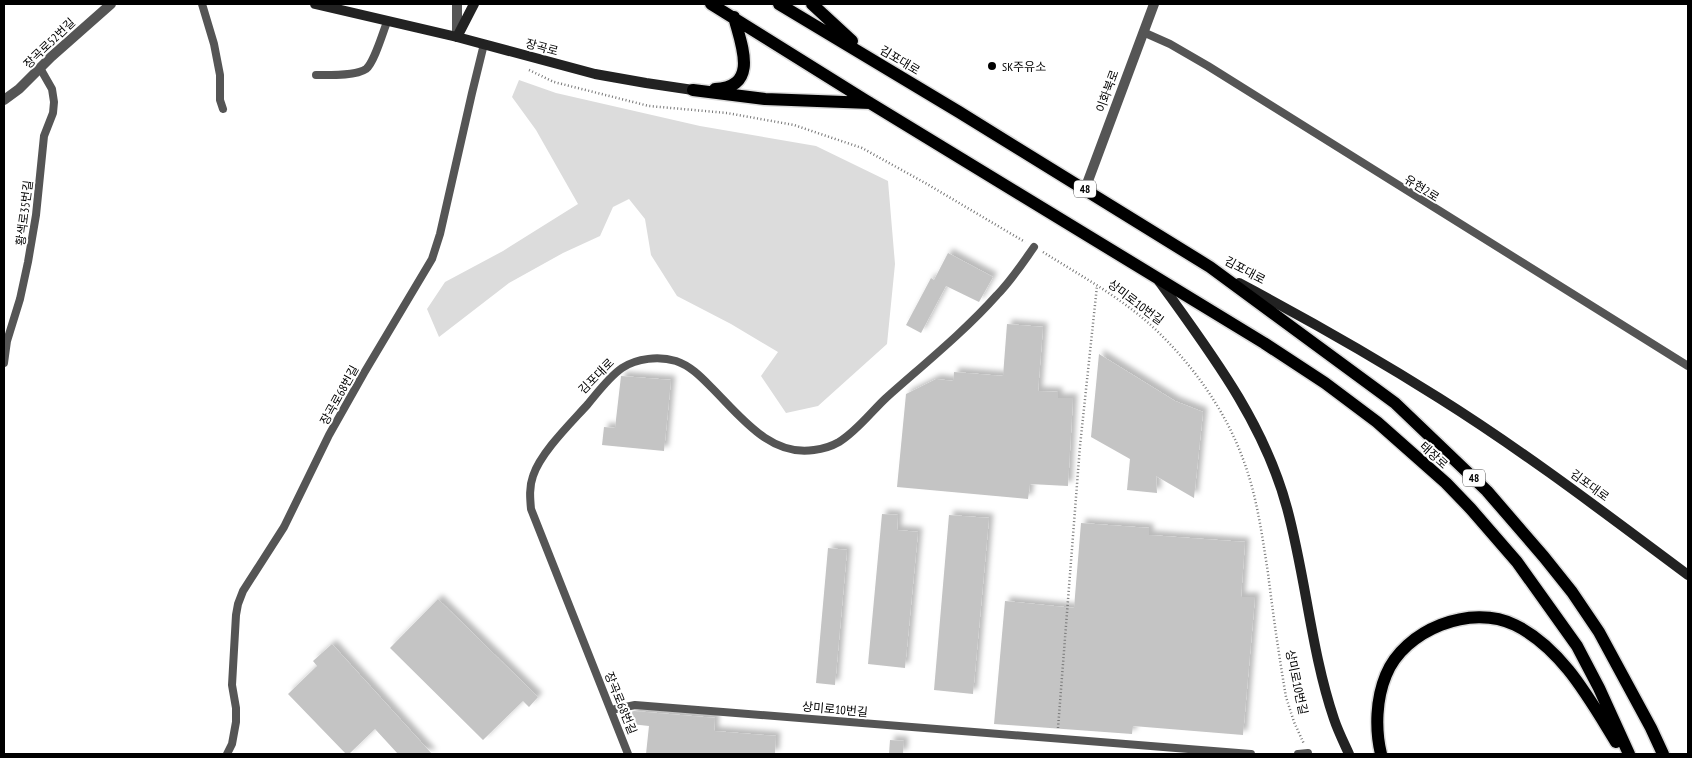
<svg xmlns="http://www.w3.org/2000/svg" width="1692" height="758" font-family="'PT Sans Narrow','Noto Sans KR',sans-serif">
  <defs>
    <filter id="shadow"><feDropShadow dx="4.5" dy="-4.5" stdDeviation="2.5" flood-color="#0004"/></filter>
  </defs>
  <rect width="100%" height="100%" fill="#fff"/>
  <path fill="#dcdcdc" d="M519,80L556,93L700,126L816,146L888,181L895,264L887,344L818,406L786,413L761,376L778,352L731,324L677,296L651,255L645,219L629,199L613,207L600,236L563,253L509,283L439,337L427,309L445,282L503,251L578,204L536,130L512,97Z"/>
  <path fill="#c4c4c4" filter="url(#shadow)" d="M948,253L993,277L979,302L946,286L921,333L906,325L931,278L934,280Z
    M1007,324L1043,327L1038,391L1058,392V398H1073L1068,486L1030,484L1028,499L897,487L906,394L936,379L953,381L954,372L1003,376Z
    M1099,354L1175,401L1203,412L1194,498L1156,476L1157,493L1127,490L1130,459L1091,437Z
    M621,376L671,380L664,451L602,445L604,427L615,428Z
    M882,514L898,515L897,530L918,532L905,668L868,664Z
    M949,515L989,518L973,694L934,690Z
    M1081,523L1149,528V535L1245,542L1241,597H1255L1243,735L1133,726L1132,734L994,724L1005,601L1074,608Z
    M828,548L847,550L835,685L816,683Z
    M438,599L538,697L529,707L523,701L483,740L390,648Z
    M332,644L432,754H398L375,729L349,754H346L288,694L317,666L313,661Z
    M634,711L715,718L714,731L776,736L775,754H646L649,726L631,724V712Z
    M890,740L904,741L903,754H889Z"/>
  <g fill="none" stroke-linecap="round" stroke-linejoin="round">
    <defs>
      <path id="primary" d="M711,4L865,100L1264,343L1325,383L1377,422L1446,483L1471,509L1517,562L1577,646L1599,688L1629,754
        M779,4L959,112L1210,267L1395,403L1487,491L1544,557L1572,592L1599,632L1651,728L1663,754
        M812,4L852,41
        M715,89C760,87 741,44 734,17
        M693,90L765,99L870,103
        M1381,754C1375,729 1376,699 1386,675C1404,630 1471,603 1515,625C1562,648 1590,700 1616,742"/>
    </defs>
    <use href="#primary" stroke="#dbdbdb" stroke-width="15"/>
    <path stroke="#777" stroke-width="2.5" stroke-dasharray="1 2.5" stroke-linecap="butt" d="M529,70L554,82L649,106L727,113L794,125L862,148L927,184L1025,242
      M1043,252C1081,276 1122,298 1155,329C1193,365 1225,410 1243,459C1257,496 1262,535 1268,573C1273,614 1279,656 1286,697L1294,722L1304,744
      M1058,728L1080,446L1097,286"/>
    <path stroke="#555" stroke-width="8" d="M202,4L214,44L220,75V100L223,109
      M1143,32L1170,44L1208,66L1688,366
      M316,75C329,75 356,76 366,69C374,63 383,32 387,22
      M4,363L7,341L20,299L28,262L36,215L44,136L53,113L54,102L52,89L40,68
      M611,710L635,705L1251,754
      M227,754L232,744L236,722V708L232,685L236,615L238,604L243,591L284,527L329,435L364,373L432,259L440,234L472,93L484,44
      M628,754L531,509C530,498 529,487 533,476C541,452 571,423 588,404C598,392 609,377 622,368C637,358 659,356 676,361C691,366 702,378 712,388C740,416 770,457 814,450C823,449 832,446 839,442C857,431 871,412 886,398C923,365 964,332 997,295C1011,281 1022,264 1034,247
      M1298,754L1308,753"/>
    <path stroke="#555" stroke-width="10" d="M457,37V4
      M4,100L19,89L51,57L111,4
      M1085,189L1154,4"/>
    <path stroke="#222" stroke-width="10" d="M315,4L457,37L595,74L646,83L693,90
      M457,37L474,4
      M1159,281C1210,352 1264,422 1287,508C1306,578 1311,651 1334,719C1338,731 1344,743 1349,754
      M1239,283C1307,319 1374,357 1439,398C1525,452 1606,514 1688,575"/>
    <use href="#primary" stroke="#000" stroke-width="12"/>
  </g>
  <circle fill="#000" stroke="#fff" stroke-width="2" cx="992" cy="66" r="5"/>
  <g text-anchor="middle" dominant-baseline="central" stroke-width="4" stroke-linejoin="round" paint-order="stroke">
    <g fill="#fff" stroke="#4c4c4c" stroke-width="1">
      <rect x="1074" y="180.5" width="22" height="17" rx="4"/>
      <rect x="1463" y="469.5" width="22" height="17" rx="4"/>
    </g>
    <g font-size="11" font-weight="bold" fill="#000">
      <text x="1085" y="189">48</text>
      <text x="1474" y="478">48</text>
    </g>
    <g font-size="12" fill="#000" stroke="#fff">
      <text transform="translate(49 43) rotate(-44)">장곡로52번길</text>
      <text transform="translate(542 47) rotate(15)">장곡로</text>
      <text transform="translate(900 60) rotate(31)">김포대로</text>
      <text transform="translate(1107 91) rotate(-70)">이화북로</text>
      <text transform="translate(1422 188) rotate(32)">유현2로</text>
      <text transform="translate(24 213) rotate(-83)">황색로35번길</text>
      <text transform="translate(1245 270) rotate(28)">김포대로</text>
      <text transform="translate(1136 302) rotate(37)">상미로10번길</text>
      <text transform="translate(596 376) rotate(-45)">김포대로</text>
      <text transform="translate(339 395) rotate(-61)">장곡로68번길</text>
      <text transform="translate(1434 455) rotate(42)">태장로</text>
      <text transform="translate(1590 485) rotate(36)">김포대로</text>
      <text transform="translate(1297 682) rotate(78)">상미로10번길</text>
      <text transform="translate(621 703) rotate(68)">장곡로68번길</text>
      <text transform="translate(835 709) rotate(5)">상미로10번길</text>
    </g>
    <g font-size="12" fill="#000" stroke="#fff" text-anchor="start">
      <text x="1002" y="66">SK주유소</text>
    </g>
  </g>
  <rect width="1692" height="758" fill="none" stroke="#000000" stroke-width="10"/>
</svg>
